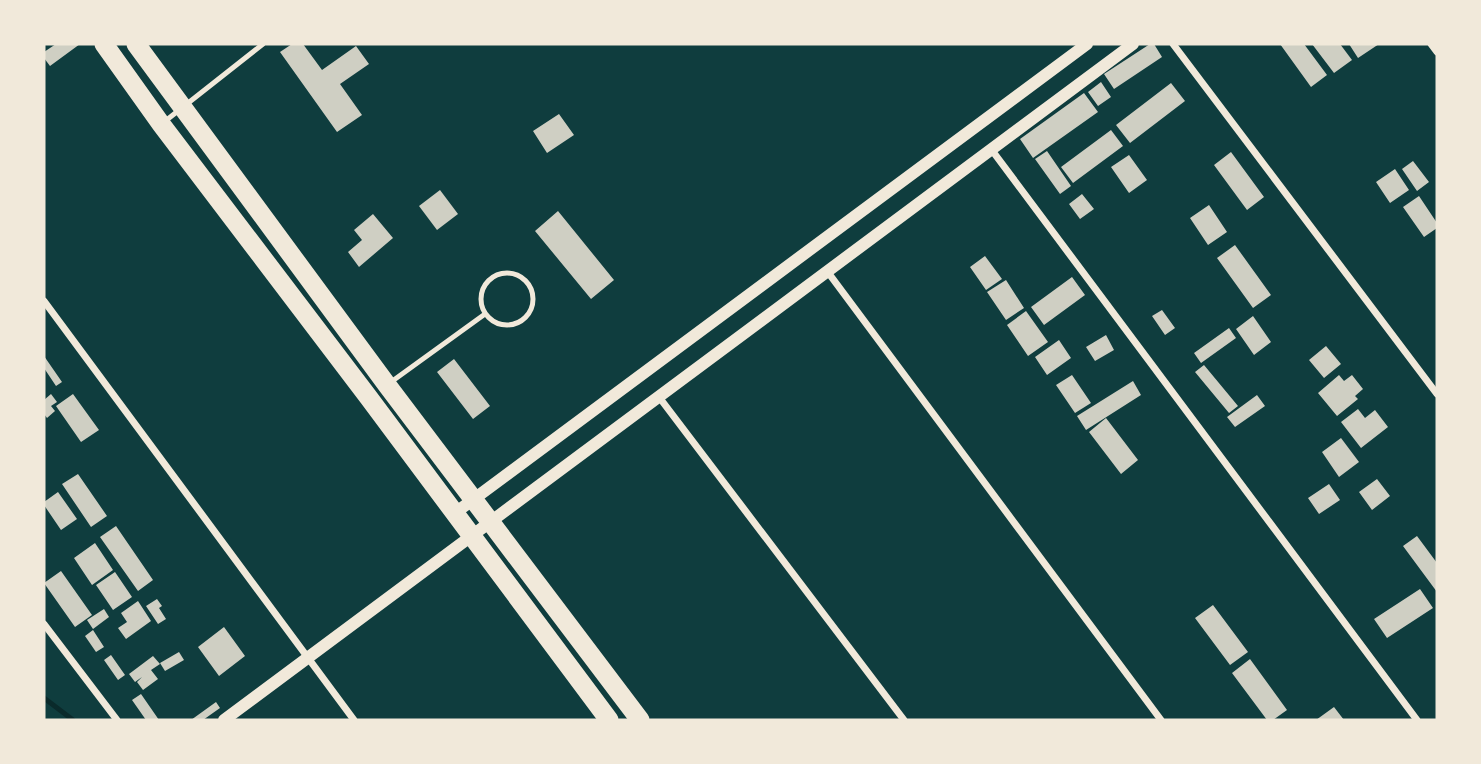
<svg xmlns="http://www.w3.org/2000/svg" width="1481" height="764" font-family="Inter,sans-serif">
  <rect width="100%" height="100%" fill="#0f3d3e"/>
  <g fill="none" stroke-linecap="round" stroke-linejoin="round">
    <path stroke="#0a2a2b" stroke-width="5" d="M44,698L73,720"/>
  </g>
  <path fill="#cfcfc3" d="M56,44H80L50,66L44,58V52Z
    M292,44H303L322,70L356,46L369,64L340,84L362,115L337,132L280,52Z
    M1150,44H1154L1162,57L1114,89L1104,74Z
    M1280,44H1304L1327,75L1311,87Z
    M1312,44H1340L1352,60L1334,73Z
    M1349,44H1379L1358,58Z
    M1101,82L1111,97L1098,106L1088,92Z
    M1171,83L1185,101L1130,143L1116,125Z
    M1084,93L1098,112L1033,158L1020,139Z
    M559,114L574,135L547,153L533,131Z
    M1111,130L1123,146L1073,183L1061,167Z
    M1047,151L1071,186L1060,194L1035,159Z
    M1231,152L1264,197L1247,210L1214,165Z
    M1129,155L1147,180L1129,193L1111,167Z
    M1413,161L1429,182L1417,191L1402,169Z
    M1395,169L1409,190L1390,203L1376,182Z
    M440,190L458,214L437,230L419,206Z
    M1082,194L1094,209L1080,219L1069,204Z
    M1419,196L1437,223V228L1424,237L1403,207Z
    M1209,205L1227,232L1208,245L1190,218Z
    M558,211L614,280L591,299L535,231Z
    M373,214L393,238L359,267L348,252L362,240L354,230Z
    M1235,245L1271,295L1253,308L1217,258Z
    M985,256L1002,279L986,290L970,267Z
    M1072,277L1085,295L1044,325L1031,307Z
    M1006,280L1024,308L1006,320L987,292Z
    M1162,310L1175,328L1165,335L1152,316Z
    M1026,311L1048,342L1028,356L1007,325Z
    M1253,316L1271,342L1254,355L1236,329Z
    M1229,328L1236,338L1201,363L1194,353Z
    M1106,335L1114,350L1095,361L1086,347Z
    M1059,340L1071,358L1047,375L1035,357Z
    M1326,346L1341,364L1324,378L1309,360Z
    M44,356L62,382L56,386L44,368Z
    M454,359L490,406L473,419L437,372Z
    M1204,365L1238,406L1229,413L1195,372Z
    M1072,375L1091,403L1075,413L1056,385Z
    M1339,375L1344,381L1352,375L1363,389L1355,396L1358,399L1337,416L1318,393Z
    M1133,381L1141,395L1086,430L1077,416Z
    M51,394L57,402L51,406L55,411L47,418L44,414V400Z
    M73,394L99,430L81,442L56,406Z
    M1257,395L1265,406L1235,427L1227,417Z
    M1358,409L1365,418L1375,410L1388,427L1361,448L1341,422Z
    M1106,418L1138,460L1121,474L1089,432Z
    M1341,438L1359,462L1339,477L1322,452Z
    M78,474L107,516L91,527L62,484Z
    M1377,479L1390,496L1372,510L1359,492Z
    M1329,484L1340,500L1319,514L1308,498Z
    M58,492L77,519L61,530L44,505V502Z
    M116,526L153,580L138,591L100,537Z
    M1417,536L1437,563V592L1403,546Z
    M95,543L113,570L92,585L74,558Z
    M61,571L92,615L75,627L44,583Z
    M115,572L132,597L113,610L96,585Z
    M1420,589L1433,608L1387,638L1374,619Z
    M157,599L162,606L159,608L166,619L158,624L146,606Z
    M138,601L151,621L126,639L118,628L127,622L121,613Z
    M1213,605L1248,652L1230,665L1195,618Z
    M104,609L109,617L93,629L87,620Z
    M224,627L245,656L219,676L198,647Z
    M93,630L104,647L96,652L85,636Z
    M179,652L184,660L165,671L160,663Z
    M111,655L125,675L118,680L104,660Z
    M153,656L160,664L151,670L158,679L143,690L137,682L142,677L135,682L129,674Z
    M1250,659L1287,710L1273,720H1267L1232,673Z
    M141,694L159,720H146L132,700Z
    M216,702L220,708L203,720H191Z
    M1334,707L1344,720H1316Z"/>
  <g fill="none" stroke-linecap="round" stroke-linejoin="round">
    <path stroke="#f1e9da" stroke-width="5" d="M164,122L263,44
      M481 299a26 26 0 1 1 52 0a26 26 0 1 1-52 0Z
      M391,382L485,314"/>
    <path stroke="#f1e9da" stroke-width="7" d="M1173,44L1437,394
      M1431,44L1437,52
      M991,149L1417,720
      M827,271L1161,720
      M44,301L354,720
      M659,397L904,720
      M44,624L117,720"/>
    <path stroke="#f1e9da" stroke-width="12" d="M455,513L1087,44
      M224,720L1133,44"/>
    <path stroke="#f1e9da" stroke-width="19" d="M104,44L161,124L369,398L609,720
      M136,44L387,385L640,720"/>
  </g>
  <rect width="1481" height="764" fill="none" stroke="#f1e9da" stroke-width="91"/>
</svg>
